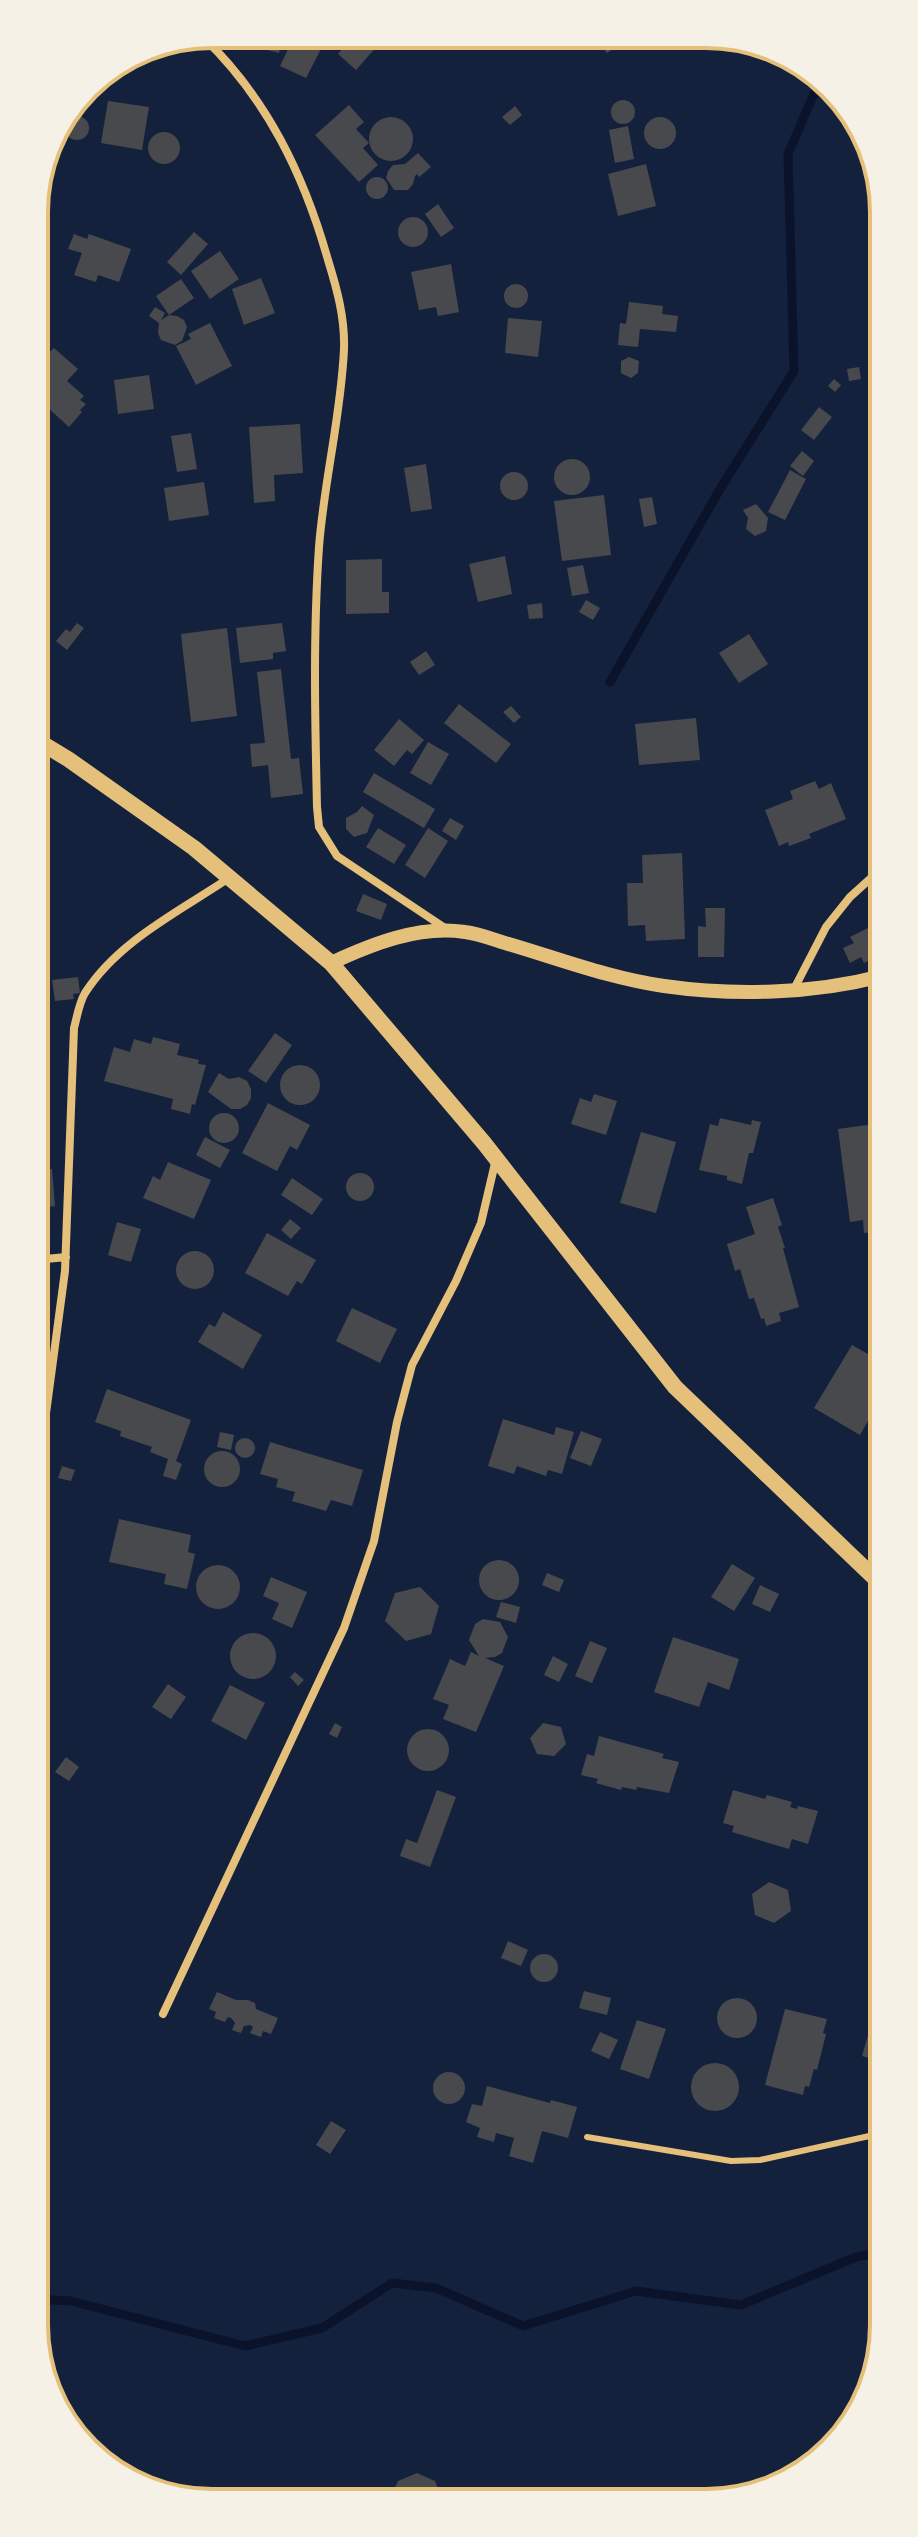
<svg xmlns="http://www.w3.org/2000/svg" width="918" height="2537" font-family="'Nunito Sans',sans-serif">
  <rect width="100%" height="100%" fill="#14213d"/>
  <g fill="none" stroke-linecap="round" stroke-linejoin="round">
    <path stroke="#0b132b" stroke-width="9" d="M610,682L720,489L794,371L788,154L820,80
      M37,2299L71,2301L245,2346L322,2328L392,2283L436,2288L523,2326L636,2291L741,2305L856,2257L884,2251"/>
  </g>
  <path fill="#48494c" d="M259,34L284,36L279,53L256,47Z
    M295,35L322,47L306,78L280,66Z
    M354,35H367L378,45L356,70L338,54Z
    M595,37H630L607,53Z
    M611 112a12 12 0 1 1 24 0a12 12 0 1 1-24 0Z
    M108,101L149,107L142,150L101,143Z
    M349,105L364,122L356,129L369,143L363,148L378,165L359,182L315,135Z
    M515,106L522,115L510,125L502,117Z
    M65 128a12 12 0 1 1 24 0a12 12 0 1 1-24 0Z
    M369 139a22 22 0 1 1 44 0a22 22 0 1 1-44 0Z
    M644 133a16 16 0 1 1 32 0a16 16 0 1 1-32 0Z
    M628,126L634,159L615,163L609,130Z
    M148 148a16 16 0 1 1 32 0a16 16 0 1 1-32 0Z
    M418,153L431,167L419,177L417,174L415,176L413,184L408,190H394L386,178L388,171L393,165L405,164Z
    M646,164L656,206L618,216L608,174Z
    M366 188a11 11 0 1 1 22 0a11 11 0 1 1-22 0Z
    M438,204L454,228L441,237L425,214Z
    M398 232a15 15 0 1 1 30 0a15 15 0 1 1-30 0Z
    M194,232L208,244L181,275L167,262Z
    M74,234L87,239L89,234L131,249L119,282L98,275L96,282L74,275L82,253L68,249Z
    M220,251L239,279L210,299L191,271Z
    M451,264L459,312L438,316L436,307L419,310L411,272Z
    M261,278L275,313L244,325L232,289Z
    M181,279L194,298L169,315L156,296Z
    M504 296a12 12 0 1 1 24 0a12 12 0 1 1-24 0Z
    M629,302L663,306L662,314L678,316L676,332L640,329L638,347L618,345L620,323L626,324Z
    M155,307L165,313L161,320L169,315L177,316L184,320L187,327L182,341L175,345L161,340L158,333L159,323L149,316Z
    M508,318L542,321L538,357L505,353Z
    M210,323L232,366L196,385L176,346L191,339L188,334Z
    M54,348L78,369L67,381L84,396L80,400L86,404L80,410L82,412L69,427L35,396V366Z
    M629,357L639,361L638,373L631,378L621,373V361Z
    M859,367L861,379L849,381L847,369Z
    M149,375L154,409L118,414L114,380Z
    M834,379L841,385L835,392L828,386Z
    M819,407L832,417L814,440L801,430Z
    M35,424L47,434L35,450Z
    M300,424L303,473L274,475L275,501L254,503L249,427Z
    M191,433L197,469L177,472L171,436Z
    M802,451L814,461L803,476L790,466Z
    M554 477a18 18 0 1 1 36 0a18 18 0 1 1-36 0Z
    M426,464L432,509L411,512L404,468Z
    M790,470L806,479L785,520L768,512Z
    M500 486a14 14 0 1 1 28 0a14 14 0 1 1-28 0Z
    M204,482L209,515L169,521L164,488Z
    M604,495L611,555L562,561L554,501Z
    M652,497L657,524L644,527L639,499Z
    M756,504L768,518L766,531L755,536L746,529L748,518L743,510Z
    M505,556L512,594L478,602L469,564Z
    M382,559V592H389V613L346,614V560Z
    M583,565L589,593L572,596L567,568Z
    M586,600L600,608L593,620L579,612Z
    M542,603L543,618L529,619L527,605Z
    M77,623L84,628L67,650L56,641L66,629L70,632Z
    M282,623L286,651L273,653V659L240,663L236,628Z
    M227,628L237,716L191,722L181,634Z
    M749,634L768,664L739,683L719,653Z
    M426,651L435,665L419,675L410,662Z
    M281,669L291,759L299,758L303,794L271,798L268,765L252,767L250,744L265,743L257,672Z
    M459,704L511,744L496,763L444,723Z
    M511,706L521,717L514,723L503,712Z
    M696,718L700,760L639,765L635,724Z
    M399,719L424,740L412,754L407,750L394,766L374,750Z
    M428,742L449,754L431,785L410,773Z
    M374,773L435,809L424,828L363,792Z
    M815,781L819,789L831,783L846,819L809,834L811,838L789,846L788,842L779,846L765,810L793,799L790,791Z
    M362,806L374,815L367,833L354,837L346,829V818L357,812Z
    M450,818L464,826L456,840L442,831Z
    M378,828L406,845L394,864L366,847Z
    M428,828L448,841L425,878L405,865Z
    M682,853L685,939L646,941L645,925L628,926L627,883H643L642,855Z
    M363,894L387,904L381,920L356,911Z
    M705,908H725L724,957H698V926L706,927Z
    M868,928L882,954L864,963L861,957L850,963L843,948L854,943L850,937Z
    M78,977L80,993L73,994L74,999L55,1001L52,980Z
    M275,1033L292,1045L266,1083L248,1071Z
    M153,1037L180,1044L177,1055L199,1060L198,1064L206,1065L195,1105L192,1104L190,1114L171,1109L173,1099L104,1081L114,1047L130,1052L134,1039L151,1044Z
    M36,1048L40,1049L38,1080H36Z
    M280 1085a20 20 0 1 1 40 0a20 20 0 1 1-40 0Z
    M219,1073L229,1079L239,1077L247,1081L251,1089V1098L247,1105L240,1109H231L208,1092Z
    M594,1094L617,1101L606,1135L571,1124L580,1098L591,1102Z
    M268,1103L310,1125L297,1150L290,1146L277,1171L242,1153Z
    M209 1128a15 15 0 1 1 30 0a15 15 0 1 1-30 0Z
    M720,1118L751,1125L752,1120L761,1122L753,1153H749L742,1184L727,1180V1176L699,1170L710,1124L718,1126Z
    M882,1123V1231L864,1233L863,1220L850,1222L838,1129Z
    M641,1132L676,1142L656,1213L620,1203Z
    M205,1137L230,1150L220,1168L196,1155Z
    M168,1162L211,1180L194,1219L143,1198L153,1176L160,1180Z
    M52,1169L55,1206L36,1208V1171Z
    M346 1187a14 14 0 1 1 28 0a14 14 0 1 1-28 0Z
    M292,1178L323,1199L312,1215L281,1195Z
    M773,1198L782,1225L778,1227L785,1248H783L799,1307L779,1313L781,1321L766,1326L764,1318L761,1319L754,1298L749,1299L740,1269L735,1271L727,1244L755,1234L746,1207Z
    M290,1219L301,1228L291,1239L281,1230Z
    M117,1222L141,1229L131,1262L108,1255Z
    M267,1233L316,1260L302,1284L297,1281L288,1296L245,1273Z
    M176 1270a19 19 0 1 1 38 0a19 19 0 1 1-38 0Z
    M352,1308L397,1329L380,1363L336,1341Z
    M223,1312L262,1335L243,1369L198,1342L209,1324L215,1327Z
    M852,1345L882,1362V1396L860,1435L814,1408Z
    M107,1389L191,1420L176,1461L182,1464L176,1480L163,1476L168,1459L150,1452L152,1447L120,1436L121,1431L95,1422Z
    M503,1419L554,1435L556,1427L574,1432L562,1474L548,1470L546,1476L517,1466L514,1474L488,1466Z
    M581,1431L602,1439L591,1466L570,1458Z
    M220,1432L234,1435L231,1450L217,1447Z
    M235 1448a10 10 0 1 1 20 0a10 10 0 1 1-20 0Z
    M270,1442L363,1470L352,1506L331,1500L326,1511L292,1501L295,1492L276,1487L278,1479L260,1474Z
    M204 1469a18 18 0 1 1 36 0a18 18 0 1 1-36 0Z
    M62,1466L75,1470L71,1481L58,1478Z
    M119,1519L191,1535L188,1552L195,1554L187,1589L164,1584L166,1574L109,1562Z
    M479 1580a20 20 0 1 1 40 0a20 20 0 1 1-40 0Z
    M732,1564L755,1578L734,1611L711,1597Z
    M196 1587a22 22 0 1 1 44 0a22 22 0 1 1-44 0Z
    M547,1573L564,1580L559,1592L542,1585Z
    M271,1577L307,1592L292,1628L272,1619L279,1603L263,1596Z
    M760,1585L779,1594L770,1612L752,1604Z
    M420,1587L439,1606L431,1634L406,1641L385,1621L395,1593Z
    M501,1602L520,1607L516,1623L496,1617Z
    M483,1619L500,1622L508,1637L502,1653L495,1657L485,1658L504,1666L476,1732L443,1719L449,1705L433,1699L450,1659L465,1666L471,1652L479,1656L469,1640L475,1624Z
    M230 1656a23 23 0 1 1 46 0a23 23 0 1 1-46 0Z
    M673,1637L739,1659L729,1690L708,1682L699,1707L654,1692Z
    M590,1641L607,1648L592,1683L575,1676Z
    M553,1656L568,1664L559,1682L544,1675Z
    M295,1672L304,1680L298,1686L290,1677Z
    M168,1684L186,1697L171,1719L152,1707Z
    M230,1685L265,1703L246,1740L211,1721Z
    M335,1723L342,1727L337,1738L329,1734Z
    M543,1723L561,1727L566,1744L554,1756L537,1754L530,1738Z
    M407 1750a21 21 0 1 1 42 0a21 21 0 1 1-42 0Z
    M599,1736L664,1754L662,1758L679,1762L669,1793L637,1787L636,1790L622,1787L621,1790L596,1783L598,1779L581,1775L587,1754L594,1756Z
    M66,1757L79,1767L69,1781L55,1772Z
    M437,1790L456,1797L430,1867L400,1856L406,1839L417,1843Z
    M733,1790L765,1799L767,1795L792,1802L790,1807L797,1809L798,1806L818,1811L808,1844L792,1839L789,1849L732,1832L734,1826L723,1823Z
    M769,1882L788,1890L791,1911L774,1923L755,1915L752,1894Z
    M508,1941L528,1950L521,1966L501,1958Z
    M530 1968a14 14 0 1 1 28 0a14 14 0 1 1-28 0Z
    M584,1991L611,1998L607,2015L579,2008Z
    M217,1992L236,2000H248L255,2003L256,2009L278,2018L271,2034L263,2031L261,2037L250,2033L253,2027L250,2025L244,2026L241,2033L232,2030L235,2023L231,2018L228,2017L225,2022L214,2018L216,2012L209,2009Z
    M717 2018a20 20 0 1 1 40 0a20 20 0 1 1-40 0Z
    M785,2009L827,2019L823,2033L826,2034L817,2070L814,2069L809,2087L805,2086L803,2095L765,2085Z
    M637,2020L666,2029L649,2079L620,2069Z
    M871,2025L883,2028V2062L862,2056Z
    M600,2032L618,2040L609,2059L591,2051Z
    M691 2087a24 24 0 1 1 48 0a24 24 0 1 1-48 0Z
    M433 2088a16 16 0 1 1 32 0a16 16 0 1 1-32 0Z
    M487,2086L550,2103L551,2100L577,2107L568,2138L542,2131L533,2163L509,2156L514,2138L496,2133L494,2142L477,2137L480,2128L466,2122L472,2104L482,2106Z
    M331,2121L346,2130L330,2154L316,2145Z
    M417,2473L435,2481L443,2500H389L398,2481Z"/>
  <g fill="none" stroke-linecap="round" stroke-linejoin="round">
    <path stroke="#e5c07b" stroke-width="6" d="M587,2137L731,2161L760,2160L883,2133"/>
    <path stroke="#e5c07b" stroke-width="8" d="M202,36C267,98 304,175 328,260C337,289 345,318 344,349C341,416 324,481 319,547C313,634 315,720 317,807L319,827L337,856L445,928
      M794,989L826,927L850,897L881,869
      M36,1260L66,1257
      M36,1488L65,1271L74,1028C77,1017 79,1003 85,993C118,941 180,911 229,878
      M163,2014L344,1628L374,1541L397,1422L412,1365L456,1281L481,1223L496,1159"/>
    <path stroke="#e5c07b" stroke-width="14" d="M331,963C372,944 419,925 465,932C481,934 497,941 512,945C562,960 613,979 664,986C734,996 813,994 882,976"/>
    <path stroke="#e5c07b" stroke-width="16" d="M35,739L68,759L194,848L331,963L484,1143L675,1387L883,1586"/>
  </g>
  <path d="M0 0H918V2537H0ZM212 48H706A164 164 0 0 1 870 212V2325A164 164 0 0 1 706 2489H212A164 164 0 0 1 48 2325V212A164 164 0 0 1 212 48Z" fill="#f6f1e7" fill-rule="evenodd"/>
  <path fill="none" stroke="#e5c07b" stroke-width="4" d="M212 48H706A164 164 0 0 1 870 212V2325A164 164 0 0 1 706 2489H212A164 164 0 0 1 48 2325V212A164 164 0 0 1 212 48Z"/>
</svg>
